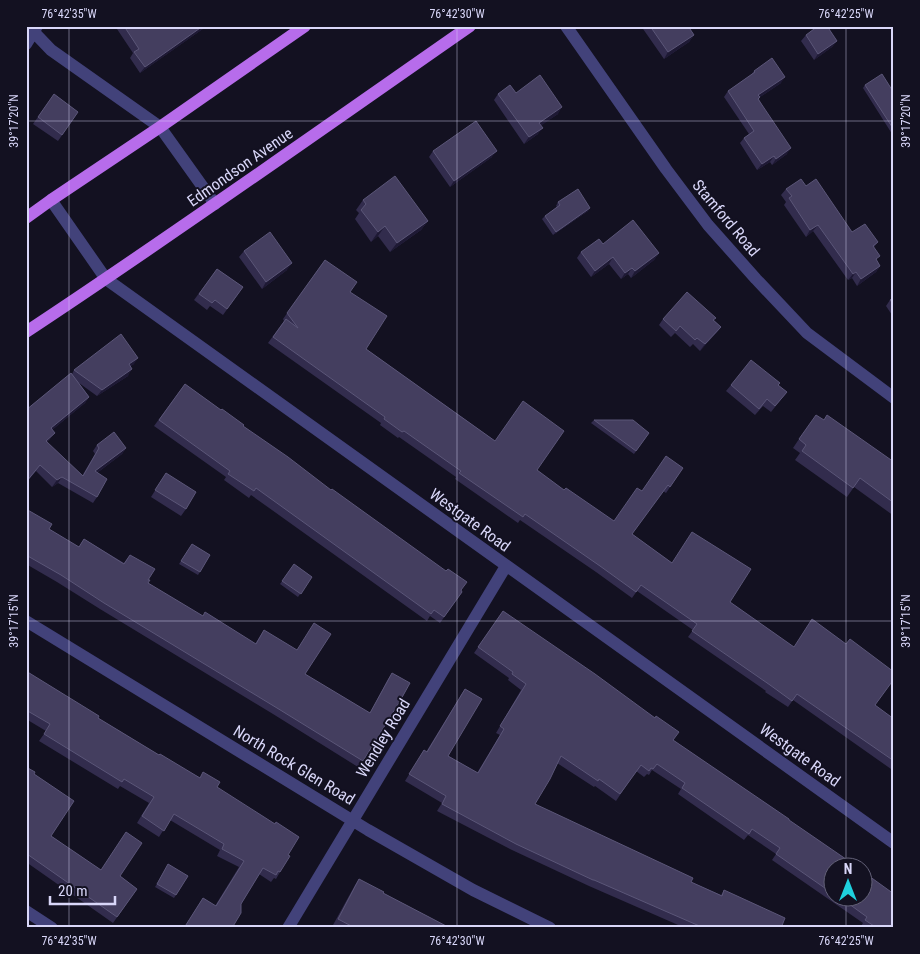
<svg xmlns="http://www.w3.org/2000/svg" width="920" height="954" font-family="'Roboto Condensed',sans-serif">
  <rect width="100%" height="100%" fill="#131121"/>
  <g fill="none" stroke-linecap="round" stroke-linejoin="round">
    <path stroke="#42427a" stroke-width="12" d="M28,26L51,50L160,127L215,204
      M566,26L666,169L708,225L756,279L807,333L894,398
      M26,44L37,26
      M51,200L106,279L894,843
      M26,621L368,830L473,890L550,928
      M26,911L52,928
      M288,928L506,566"/>
    <path stroke="#b76ceb" stroke-width="12" d="M26,218L51,200L160,127L305,26
      M26,332C176,233 322,129 470,26"/>
  </g>
  <path fill="#322c4d" d="M115,26H207L140,73L130,58L133,53Z
    M641,26H688L694,35L689,42L664,59Z
    M806,35L837,41L832,47L814,60L801,41Z
    M754,71L781,83L760,97L759,99L787,154L772,165L770,162L757,170L740,143L744,138L749,134L724,97L728,91L751,75Z
    M865,85L894,93V137L863,88Z
    M516,93L558,114L541,125L538,134L524,144L494,100L498,94Z
    M54,94L78,112L58,141L33,124Z
    M433,151L492,157L450,187L429,157Z
    M806,186L852,232L878,242L874,247L877,261L880,266L876,272L857,286L852,278L848,280L813,231L806,237L784,205L786,202L781,195L786,189Z
    M363,200L428,221L421,230L390,252L378,236L371,242L355,219L359,213L356,210Z
    M558,202L588,211L553,235L542,219L545,216L557,207L556,206Z
    M603,244L659,253L654,260L631,278L628,274L621,279L609,264L591,277L577,258L581,252Z
    M244,251L287,270L262,289L239,257Z
    M325,260L350,292L366,349L564,490L614,521L642,491L683,468L666,493L663,491L632,534L672,563L730,602L894,719V765L891,769L793,700L788,707L765,692L766,691L688,637L693,630L637,591L632,598L596,572L520,520L518,523L455,479L456,477L399,437L398,438L380,425L381,423L268,343L284,321L283,319Z
    M217,269L243,287L223,315L210,306L207,310L194,300Z
    M894,297V318L886,306L890,300Z
    M663,319L714,320L721,327L716,333L700,351L693,344L690,347L675,333L671,337L659,325Z
    M134,364L130,366L128,376L97,396L79,383L89,397L85,403L52,430L50,439L47,442L82,476L95,454L93,451L97,445L126,448L122,454L97,473V497L93,503L58,483L52,487L36,471L26,483V410L72,374L74,370Z
    M185,384L243,426L462,592L440,623L430,616L427,621L251,495L249,498L224,480L226,477L154,426Z
    M731,385H778L787,392L771,412L763,406L755,415L726,391Z
    M594,420L649,433L634,454L591,423Z
    M824,420L894,462V516L854,487L847,497L795,460L800,453L793,448L799,439Z
    M166,473L186,509L181,516L151,497Z
    M26,509L49,529L79,547L84,539L124,563L130,555L148,580V583L202,616L255,644L264,630L305,674L370,713L388,679L392,673L363,761L358,767L273,714L100,609L57,582L26,564Z
    M192,544L210,555L198,575L179,564Z
    M294,564L312,577L298,597L280,584Z
    M503,611L673,740L789,820L832,866V896H862L894,928H864L861,926L863,923L772,860L776,854L748,835L744,840L678,794L681,789L652,770L649,775L647,774L644,777L636,771L616,801L595,786L594,787L557,763L535,804L691,882L721,895L724,890L781,928H685L589,886L512,850L437,811L442,803L405,781L424,750L426,752L461,695L465,689L448,756L477,773L500,735L496,733L521,690L508,680L509,678L474,653Z
    M26,671L98,718L159,755L217,787L288,855L280,872L276,879L274,878L271,882L259,874L241,904L232,928H184L203,898L215,906L239,867L217,856L220,850L170,820L159,837L137,823L149,803L120,786L118,789L39,741L46,731L26,719Z
    M26,767L34,774L51,836L101,870L120,876L137,889L113,923L26,862Z
    M166,868L188,876L174,898L155,887Z
    M359,879L383,893L450,928H338L333,925L355,885Z"/>
  <path fill="#1e1934" d="M203,26H207L140,73L145,67Z
    M694,35L689,42L664,59L668,52Z
    M837,41L832,47L814,60L818,54Z
    M785,77L781,83L754,101L758,95Z
    M562,107L558,114L535,130L539,123Z
    M543,128L538,134L524,144L529,137Z
    M791,148L787,154L772,165L776,159Z
    M497,151L492,157L450,187L454,181Z
    M774,156L770,162L757,170L762,164Z
    M590,208L588,211L553,235L556,232Z
    M428,221L421,230L390,252L397,243Z
    M818,225L813,231L806,237L810,230Z
    M385,226L378,236L371,242L378,232Z
    M659,253L654,260L631,278L635,271Z
    M613,257L609,264L591,277L595,271Z
    M292,263L287,270L262,289L266,282Z
    M880,266L876,272L857,286L861,279Z
    M632,268L628,274L621,279L625,273Z
    M856,272L852,278L848,280L853,274Z
    M721,327L716,333L700,351L705,344Z
    M138,358L134,364L124,371L129,364Z
    M132,369L128,376L97,396L102,390Z
    M89,397L85,403L47,434L51,428Z
    M55,433L50,439L42,447L46,441Z
    M126,448L122,454L90,478L95,471Z
    M62,477L58,483L52,487L57,480Z"/>
  <path fill="#443e5f" stroke="#5b5678" d="M124,26H203L145,67L134,52L139,49Z
    M650,26H688L694,35L668,52Z
    M818,26H827L837,41L818,54L806,35Z
    M772,58L785,77L758,95L760,97L758,99L791,148L776,159L774,156L762,164L744,138L754,131L728,91L755,72L754,71Z
    M882,74L894,93V130L865,85Z
    M540,75L562,107L539,123L543,128L529,137L498,94L510,85L516,93Z
    M54,94L78,112L62,135L38,117Z
    M476,121L497,151L454,181L433,151Z
    M395,176L428,221L397,243L385,226L378,232L361,210L366,204L363,200Z
    M801,179L806,186L816,179L852,232L865,224L878,242L873,246L880,256L876,259L880,266L861,279L856,272L853,274L818,225L810,230L789,198L792,196L786,189Z
    M578,189L590,208L556,232L545,216L560,205L558,202Z
    M633,220L659,253L635,271L632,268L625,273L613,257L595,271L581,252L599,239L603,244Z
    M270,232L292,263L266,282L244,251Z
    M325,260L357,282L350,292L387,316L366,349L495,441L523,401L564,431L537,470L564,490L566,488L614,521L637,488L642,491L666,456L683,468L670,487L668,485L632,534L672,563L692,532L751,569L730,602L794,647L812,619L846,644L850,639L894,672V679L875,705L894,719V761L797,694L792,701L770,685L692,631L697,624L641,585L636,592L600,566L525,514L523,517L459,473L461,471L404,431L402,432L384,419L385,417L273,337L286,319L298,328L287,313Z
    M217,269L243,287L227,309L215,300L212,303L199,294Z
    M687,292L716,318L713,320L721,327L705,344L697,338L695,340L680,326L676,331L663,319Z
    M894,297V305L890,300Z
    M121,334L138,358L129,364L132,369L102,390L74,370Z
    M751,360L780,383L778,385L787,392L775,406L767,399L759,409L731,385Z
    M71,373L89,397L51,428L55,433L46,441L83,476L99,448L97,445L114,432L126,448L95,471L107,479L97,497L62,477L57,480L40,465L26,482V410Z
    M185,384L221,410L222,409L244,425L243,426L288,457L331,490L332,489L446,571L448,569L467,582L461,590L462,592L444,617L434,610L431,614L256,488L254,491L228,474L230,471L159,420Z
    M816,415L824,420L827,415L894,462V503L860,478L853,488L802,451L806,445L799,439Z
    M594,420H633L649,433L636,451Z
    M166,473L196,492L186,509L155,490Z
    M26,509L52,524L49,529L79,547L84,539L124,564L130,555L155,569L148,580H150L148,583L203,616L205,612L256,644L264,630L297,650L314,623L331,634L305,674L370,713L392,673L410,683L400,701L363,761L277,708L104,603L61,575L26,555Z
    M192,544L210,555L200,572L181,561Z
    M294,564L312,577L301,594L282,581Z
    M503,611L595,674L655,718L656,716L679,732L673,740L789,819V820L856,866H832V893L776,854L780,848L752,829L749,834L682,788L685,783L657,764L653,769L651,768L649,771L641,765L620,794L599,779L598,781L561,756L550,779L535,804L693,878L691,882L722,896L724,890L785,918L781,928H704L594,880H593L516,844L442,804L446,796L409,774L424,750L427,752L465,689L482,699L448,756L478,773L504,729L500,726L526,684L512,674L513,672L478,647Z
    M26,671L99,716L98,718L159,755L160,754L200,778L203,772L220,782L217,787L275,824L276,822L299,837L288,855L290,856L280,872L278,871L276,875L263,868L241,904V913L232,928H184L203,898L216,906L244,861L222,849L224,844L174,814L164,831L142,816L154,797L124,779L122,782L44,734L50,724L26,710Z
    M26,767L35,772L34,774L74,801L51,836L101,870L126,832L142,843L120,876L137,889L117,917L27,854L26,855Z
    M168,864L188,876L176,895L157,884Z
    M862,871L894,894V928H877L865,920L867,917L838,896H862Z
    M359,879L384,892L383,893L450,928H355L338,919Z"/>
  <path fill="none" stroke="#d9d7f9" stroke-width="1" stroke-opacity="0.45" d="M69,26V928M457,26V928M846,26V866M26,121H894M26,621H894M846,896V928"/>
  <g text-anchor="middle" dominant-baseline="central" stroke-width="4" stroke-linejoin="round" paint-order="stroke">
    <g font-size="16" fill="#d9d7f9" stroke="#131121">
      <text transform="translate(240 167) rotate(-35)">Edmondson Avenue</text>
      <text transform="translate(726 218) rotate(50)">Stamford Road</text>
      <text transform="translate(470 520) rotate(36)">Westgate Road</text>
      <text transform="translate(383 738) rotate(-59)">Wendley Road</text>
      <text transform="translate(800 755) rotate(36)">Westgate Road</text>
      <text transform="translate(294 765) rotate(31)">North Rock Glen Road</text>
    </g>
  </g>
  <rect width="920" height="954" fill="none" stroke="#131121" stroke-width="55"/>
  <g transform="translate(848 882)"><circle r="24" fill="#131121" stroke="#626077"/>
  <path d="M0-4L9 19L0 12L-9 19Z" fill="#1fd1de"/>
  <text y="-8" font-size="14" font-weight="bold" text-anchor="middle" fill="#d9d7f9">N</text>
  </g>
  <path d="M50 896v8h65v-8" fill="none" stroke="#d9d7f9" stroke-width="2.5"/>
  <text x="58" y="896" font-size="15" fill="#d9d7f9" stroke="#131121" stroke-width="4" paint-order="stroke">20 m</text>
  <rect x="28" y="28" width="864" height="898" fill="none" stroke="#d9d7f9" stroke-width="2"/>
  <g font-size="12" text-anchor="middle" fill="#d9d7f9">
    <text x="69" y="18">76°42'35"W</text>
    <text x="457" y="18">76°42'30"W</text>
    <text x="846" y="18">76°42'25"W</text>
    <text transform="translate(14 121) rotate(-90)" y="4">39°17'20"N</text>
    <text transform="translate(906 121) rotate(-90)" y="4">39°17'20"N</text>
    <text transform="translate(14 621) rotate(-90)" y="4">39°17'15"N</text>
    <text transform="translate(906 621) rotate(-90)" y="4">39°17'15"N</text>
    <text x="69" y="945">76°42'35"W</text>
    <text x="457" y="945">76°42'30"W</text>
    <text x="846" y="945">76°42'25"W</text>
  </g>
</svg>
